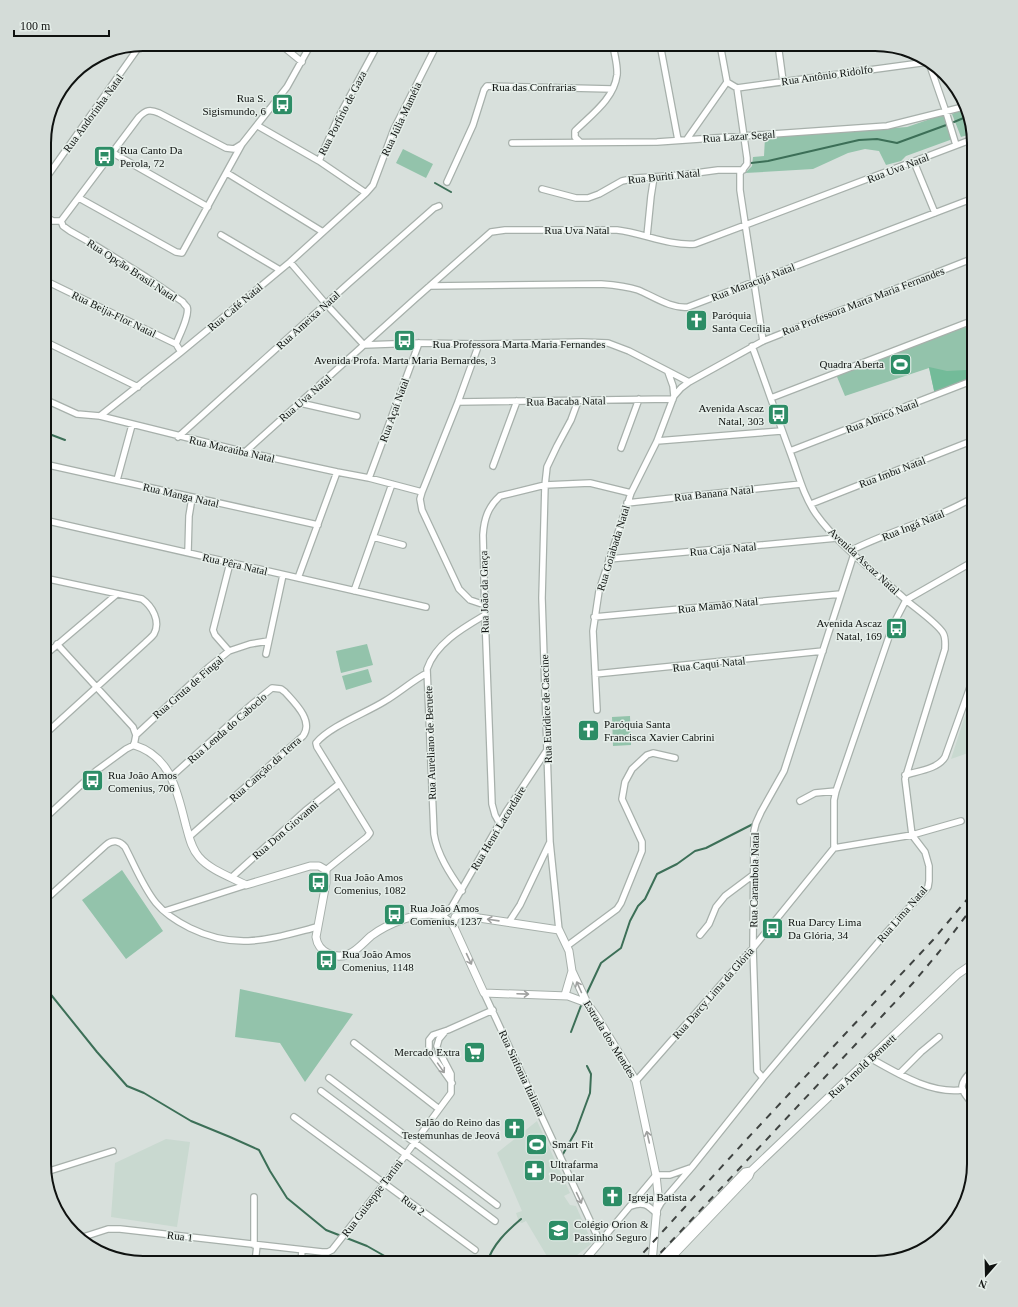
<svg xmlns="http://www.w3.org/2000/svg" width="1018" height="1307" font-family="'Times New Roman',serif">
  <rect width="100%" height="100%" fill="#d8e0dc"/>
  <path fill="#c9d9d0" d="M974,688V751L951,759Z
    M537,1121L570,1193L564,1196L570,1205L576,1206L591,1240V1244L567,1263H551L526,1221L522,1223L519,1222L516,1213L522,1211L497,1153Z
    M166,1139L190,1142L177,1227L111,1217L115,1163Z"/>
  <path fill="#93c3ab" d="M964,109L971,134L961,137L952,114Z
    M942,115L944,117L952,138L950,140L906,156L901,161L886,165L879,151L865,149L848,153L813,169L745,173L752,166L753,157L764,156L765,137L907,127Z
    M403,149L433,164L426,178L396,163Z
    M974,320V380L935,395L929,368L845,396L835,372Z
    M367,644L373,665L341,673L336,651Z
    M368,669L372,682L346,690L342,676Z
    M630,716L631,745L613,746L612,717Z
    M122,870L163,931L126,959L82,900Z
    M240,989L353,1014L305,1082L280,1043L235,1037Z"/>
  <path fill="#73bb99" d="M929,367L947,371L966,370L968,374L974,371V379L935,395Z"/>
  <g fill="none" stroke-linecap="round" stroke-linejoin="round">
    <path stroke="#3c6f57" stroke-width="2" d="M954,122L966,117
      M751,163L768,161L859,140L877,139L897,143L949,124
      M435,183L451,192
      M44,432L65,440
      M44,986L97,1052L127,1086L144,1093L191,1121L230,1137L259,1150L270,1171L287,1198L326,1230L367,1246L397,1263
      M586,995L601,963L621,948L630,921L638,906L645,899L657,874L677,864L695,851L706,848L755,823
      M571,1032L582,1003
      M563,1154L576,1131L590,1093L591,1074L587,1066
      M487,1263C492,1245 507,1231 521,1219"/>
    <defs>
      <path id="minor" d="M280,44L302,62
        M660,44L678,140
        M778,44L783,81
        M928,60L946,112L956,145
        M727,82L737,88L928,62
        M737,88L747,158V164L740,173V190L763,341
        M258,126L319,161L366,193
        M687,139L727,82L720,44
        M579,141L575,137V131C591,115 614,99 617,75C618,65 614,54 613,44
        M512,143L657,142L887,126L963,107
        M113,153L208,207
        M319,161L337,120L378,44
        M914,162L935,213
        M227,173L323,232
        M44,181L141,44
        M447,182L473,125L484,90L487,86L612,89
        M542,189L576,198H588L599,194L622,181L636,178L681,175L718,170H743
        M79,198L176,252L182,253L242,144
        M44,216L53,221H61L63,226L70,231L93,244L146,277L183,302C183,303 187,307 187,307C190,315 179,336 176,344
        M61,221L139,117C146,110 150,109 159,113L226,148L234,149L242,144L287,87L311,44
        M44,227L49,219
        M221,235L280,270
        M647,236L651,196L654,177
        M290,262L326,304L364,345L419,343L479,344L582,342L608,343L629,351L689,382L763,341L974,258
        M44,280L176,344L181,352
        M430,286L601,284C614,285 626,286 638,290C653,296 671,309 688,307L974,198
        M44,341L138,387
        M479,344L458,402L422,492L420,499L422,510L459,589L470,600L485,605
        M752,346C765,381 777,417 790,452C798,473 803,495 816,514C838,545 877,574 906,600L893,625L836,791L834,800V848
        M668,372L673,386L674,396
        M771,398L974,320
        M44,399L77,414L100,416L245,452L337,472L369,478L422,492
        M458,402L673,399
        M300,403L357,416
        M100,416L181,352L290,262L366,193L373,185L394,129L437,44
        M178,437L349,283L434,208L439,206
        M657,441L781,431
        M621,448L639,399
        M790,451L974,380
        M245,452L415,299L491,232L505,230H617C643,233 669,246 695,244L973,139
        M44,464L318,525
        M493,466L517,401
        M369,478L419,343
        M117,480L132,425
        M627,503L801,484
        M811,504L974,440
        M44,520L426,607
        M373,537L403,545
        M850,551C891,530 935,520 974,497
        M188,552L189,516L192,498
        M609,559L837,538
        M298,578L337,472
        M354,591L392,484
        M594,617L841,594
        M229,651L215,635L213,630L230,563
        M266,654L283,575
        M44,656L117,594
        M595,674L823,651
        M597,710L593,631L599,591L631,493L657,441L674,396L681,388L689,382
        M44,735L145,643C148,640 152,637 154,634C161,621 152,606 142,599L44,578
        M136,735L209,667L229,651L250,644L268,641
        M905,775C918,771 938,769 945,757L974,676
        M171,777L251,705L272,688L281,689L285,692C295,703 314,721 303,736L189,837
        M800,801L815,793L836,791
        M44,819L96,771L126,749L134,745L136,735L133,727L57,644
        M500,824L495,815L492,804L485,615L483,535C484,519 488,507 500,496L545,485L590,483L631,493
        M550,842L559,930
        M834,848L912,835L961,821
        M326,870L367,837L370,833L317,747L316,743C330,726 366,713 385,701C400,692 412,681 427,673
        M232,877L305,811L339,784
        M462,891C450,874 437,854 434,834L427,669C436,643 463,628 485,615
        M44,901L106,845C113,839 120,841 125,847C135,866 143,887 156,903C165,914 178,922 190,928C237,951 270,939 317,927
        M451,908L506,812L547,750
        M165,911L246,885
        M509,922L520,905L550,842L542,598L545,485L547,467L557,446L571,420L578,401
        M700,935L709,924L716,907L725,896L753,875
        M567,946L617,909L621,903L642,851V842L622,799L625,782L632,769L647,755L653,753L675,758
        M484,993L600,1242L656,1175H670L690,1168
        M354,1043L439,1109
        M437,1046L439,1039L444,1033
        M429,1048V1040L433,1035L448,1030L493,1010
        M430,1052L452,1083
        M870,1058C897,1073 930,1094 962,1090
        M899,1074L921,1052L939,1037
        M329,1078L497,1205
        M763,1078L757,1071L753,948L754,831L756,823L761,812L784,771L854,554
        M636,1081L753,948L834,848
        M321,1091L495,1221
        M974,1106C960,1088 956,1086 974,1069
        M294,1117L475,1250
        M46,1172L113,1151
        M631,1206C643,1201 648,1205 657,1214
        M657,1210L661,1203L692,1167L763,1078L886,933L928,887L929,881V866L925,852L912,835L905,779L945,649C945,644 946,638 943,633C937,623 915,608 906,600L974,561
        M80,1238L108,1229H120L322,1252H328L332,1250L384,1184L451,1093V1074L438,1049
        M254,1245V1197
        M255,1263L257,1245
        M301,1263L302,1250"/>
      <path id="tertiary" d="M134,745C172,757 177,792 186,826C189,836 191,848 199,857C210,870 231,877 246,885L310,866H319L326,870V883L316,937C318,952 335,960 349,954C358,950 364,942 371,936C387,924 421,909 441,916C446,918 449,922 453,925L484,993L568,996L587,1003
        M437,915L443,914L453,907L467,915
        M453,925L455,917L458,915L464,914L479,918L559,930L569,951L572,971L587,1003L597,1017L636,1081L656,1175L658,1194L652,1263
        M565,995L572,971
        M653,1260L657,1262L661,1259L745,1172L751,1171
        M582,1263L600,1242
        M666,1263L749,1176L751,1171L935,996L958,974L974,963"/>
    </defs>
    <use href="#minor" stroke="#a7b0ab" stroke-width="8"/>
    <use href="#tertiary" stroke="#a7b0ab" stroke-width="9"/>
    <use href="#minor" stroke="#fff" stroke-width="5.5"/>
    <use href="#tertiary" stroke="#fff" stroke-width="7"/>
    <path stroke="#3f4341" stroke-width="2" stroke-dasharray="7 7" stroke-linecap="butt" d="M634,1263L746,1140L933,940L974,891
      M651,1263L913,983L939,952L974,905"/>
  </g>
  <defs><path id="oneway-shaft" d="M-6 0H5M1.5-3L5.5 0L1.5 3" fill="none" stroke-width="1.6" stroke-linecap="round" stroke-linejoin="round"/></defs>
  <g stroke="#9fa09f">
    <use href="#oneway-shaft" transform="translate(493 920) rotate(-172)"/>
    <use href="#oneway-shaft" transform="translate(469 959) rotate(65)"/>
    <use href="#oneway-shaft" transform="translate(579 987) rotate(-114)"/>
    <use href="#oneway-shaft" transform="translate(523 994) rotate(2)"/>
    <use href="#oneway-shaft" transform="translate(441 1068) rotate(55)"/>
    <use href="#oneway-shaft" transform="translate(648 1137) rotate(-103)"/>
    <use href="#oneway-shaft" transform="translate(579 1198) rotate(65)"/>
  </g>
  <defs>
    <symbol id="bus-square" viewBox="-11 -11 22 22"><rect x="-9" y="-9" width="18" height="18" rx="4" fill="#2d8d66" stroke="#e5eee9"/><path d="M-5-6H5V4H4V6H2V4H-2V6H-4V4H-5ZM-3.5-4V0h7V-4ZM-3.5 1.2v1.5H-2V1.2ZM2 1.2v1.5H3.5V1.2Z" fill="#fff"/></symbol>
    <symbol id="church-square" viewBox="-11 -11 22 22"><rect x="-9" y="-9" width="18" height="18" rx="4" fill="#2d8d66" stroke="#e5eee9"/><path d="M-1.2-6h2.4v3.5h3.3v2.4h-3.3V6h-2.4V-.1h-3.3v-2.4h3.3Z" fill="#fff"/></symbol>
    <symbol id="stadium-square" viewBox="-11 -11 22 22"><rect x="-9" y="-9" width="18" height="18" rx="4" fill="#2d8d66" stroke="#e5eee9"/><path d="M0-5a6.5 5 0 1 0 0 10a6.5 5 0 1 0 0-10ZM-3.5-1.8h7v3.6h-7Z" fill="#fff"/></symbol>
    <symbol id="supermarket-square" viewBox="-11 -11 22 22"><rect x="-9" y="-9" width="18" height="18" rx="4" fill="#2d8d66" stroke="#e5eee9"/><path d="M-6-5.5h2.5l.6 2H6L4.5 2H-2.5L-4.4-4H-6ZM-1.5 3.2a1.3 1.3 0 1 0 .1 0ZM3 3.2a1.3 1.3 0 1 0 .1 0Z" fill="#fff"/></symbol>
    <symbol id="pharmacy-square" viewBox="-11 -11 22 22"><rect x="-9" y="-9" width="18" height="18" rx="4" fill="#2d8d66" stroke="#e5eee9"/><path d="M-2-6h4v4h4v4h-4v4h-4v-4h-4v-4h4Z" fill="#fff"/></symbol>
    <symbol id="school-square" viewBox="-11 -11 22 22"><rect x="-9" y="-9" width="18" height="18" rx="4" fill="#2d8d66" stroke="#e5eee9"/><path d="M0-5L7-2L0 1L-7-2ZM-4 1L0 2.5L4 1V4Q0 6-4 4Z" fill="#fff"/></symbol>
  </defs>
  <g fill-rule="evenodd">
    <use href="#bus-square" x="270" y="92" width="25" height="25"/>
    <use href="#bus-square" x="92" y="144" width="25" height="25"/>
    <use href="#church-square" x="684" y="308" width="25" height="25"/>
    <use href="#bus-square" x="392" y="328" width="25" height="25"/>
    <use href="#stadium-square" x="888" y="352" width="25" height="25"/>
    <use href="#bus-square" x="766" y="402" width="25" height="25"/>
    <use href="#bus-square" x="884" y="616" width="25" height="25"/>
    <use href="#church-square" x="576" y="718" width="25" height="25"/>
    <use href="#bus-square" x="80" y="768" width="25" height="25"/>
    <use href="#bus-square" x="306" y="870" width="25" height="25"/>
    <use href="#bus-square" x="382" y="902" width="25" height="25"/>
    <use href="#bus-square" x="760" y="916" width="25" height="25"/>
    <use href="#bus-square" x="314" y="948" width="25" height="25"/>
    <use href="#supermarket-square" x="462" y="1040" width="25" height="25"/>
    <use href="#church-square" x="502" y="1116" width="25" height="25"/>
    <use href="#stadium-square" x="524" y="1132" width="25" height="25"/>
    <use href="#pharmacy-square" x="522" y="1158" width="25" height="25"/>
    <use href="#church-square" x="600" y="1184" width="25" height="25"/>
    <use href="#school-square" x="546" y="1218" width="25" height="25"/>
  </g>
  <g text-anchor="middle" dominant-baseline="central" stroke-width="3" stroke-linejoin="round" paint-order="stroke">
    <g font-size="11" fill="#0f1210" stroke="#e5eee9">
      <text transform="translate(827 75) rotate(-8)">Rua Antônio Ridolfo</text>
      <text x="534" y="87">Rua das Confrarias</text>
      <text transform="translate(93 113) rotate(-54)">Rua Andorinha Natal</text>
      <text transform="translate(342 113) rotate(-63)">Rua Porfírio de Gaza</text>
      <text transform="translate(401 119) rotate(-65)">Rua Júlia Maméia</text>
      <text transform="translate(739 136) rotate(-4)">Rua Lazar Segal</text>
      <text transform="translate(898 168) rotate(-21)">Rua Uva Natal</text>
      <text transform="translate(664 176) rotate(-6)">Rua Buriti Natal</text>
      <text x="577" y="230">Rua Uva Natal</text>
      <text transform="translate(132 270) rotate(33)">Rua Opção Brasil Natal</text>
      <text transform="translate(753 282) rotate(-21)">Rua Maracujá Natal</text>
      <text transform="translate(863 301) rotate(-21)">Rua Professora Marta Maria Fernandes</text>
      <text transform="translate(235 307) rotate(-40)">Rua Café Natal</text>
      <text transform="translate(114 314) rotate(26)">Rua Beija-Flor Natal</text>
      <text transform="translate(308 320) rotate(-42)">Rua Ameixa Natal</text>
      <text x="519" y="344">Rua Professora Marta Maria Fernandes</text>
      <text transform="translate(305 398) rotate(-41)">Rua Uva Natal</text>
      <text transform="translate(566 401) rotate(-1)">Rua Bacaba Natal</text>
      <text transform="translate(394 410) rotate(-70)">Rua Açaí Natal</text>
      <text transform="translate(882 416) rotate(-21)">Rua Abricó Natal</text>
      <text transform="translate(232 449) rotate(13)">Rua Macaúba Natal</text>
      <text transform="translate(892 472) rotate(-21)">Rua Imbu Natal</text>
      <text transform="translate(714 493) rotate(-6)">Rua Banana Natal</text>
      <text transform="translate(181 495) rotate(13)">Rua Manga Natal</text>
      <text transform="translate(913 525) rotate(-22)">Rua Ingá Natal</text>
      <text transform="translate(613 548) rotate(-73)">Rua Goiabada Natal</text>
      <text transform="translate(723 549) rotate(-5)">Rua Caja Natal</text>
      <text transform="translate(864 561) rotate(43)">Avenida Ascaz Natal</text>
      <text transform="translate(235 564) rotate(13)">Rua Pêra Natal</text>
      <text transform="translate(484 592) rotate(-91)">Rua João da Graça</text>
      <text transform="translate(718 605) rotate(-6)">Rua Mamão Natal</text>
      <text transform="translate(709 664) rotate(-6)">Rua Caqui Natal</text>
      <text transform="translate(188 687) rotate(-41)">Rua Gruta de Fingal</text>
      <text transform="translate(546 709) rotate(-92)">Rua Euridice de Caccine</text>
      <text transform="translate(227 728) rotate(-41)">Rua Lenda do Caboclo</text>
      <text transform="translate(430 743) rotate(-92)">Rua Aureliano de Beruete</text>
      <text transform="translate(265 769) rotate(-42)">Rua Canção da Terra</text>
      <text transform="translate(498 828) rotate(-59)">Rua Henri Lacordaire</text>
      <text transform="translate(285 830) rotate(-41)">Rua Don Giovanni</text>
      <text transform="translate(754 880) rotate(-89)">Rua Carambola Natal</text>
      <text transform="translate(902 914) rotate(-49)">Rua Lima Natal</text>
      <text transform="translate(713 993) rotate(-49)">Rua Darcy Lima da Glória</text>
      <text transform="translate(610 1039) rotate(58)">Estrada dos Mendes</text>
      <text transform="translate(862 1066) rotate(-43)">Rua Arnold Bennett</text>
      <text transform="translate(522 1073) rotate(65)">Rua Sinfonia Italiana</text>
      <text transform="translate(372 1198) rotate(-53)">Rua Guiseppe Tartini</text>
      <text transform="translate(413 1205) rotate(36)">Rua 2</text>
      <text transform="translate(180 1236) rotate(7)">Rua 1</text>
    </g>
    <g font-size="11" fill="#0f1210" stroke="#e5eee9" text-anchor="start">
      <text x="266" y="98" text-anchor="end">Rua S.<tspan x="266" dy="13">Sigismundo, 6</tspan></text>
      <text x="120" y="150">Rua Canto Da<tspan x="120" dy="13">Perola, 72</tspan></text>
      <text x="712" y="315">Paróquia<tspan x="712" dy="13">Santa Cecília</tspan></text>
      <text x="405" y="360" text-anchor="middle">Avenida Profa. Marta Maria Bernardes, 3</text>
      <text x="884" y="364" text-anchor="end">Quadra Aberta</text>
      <text x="764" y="408" text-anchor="end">Avenida Ascaz<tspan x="764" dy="13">Natal, 303</tspan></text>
      <text x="882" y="623" text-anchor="end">Avenida Ascaz<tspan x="882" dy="13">Natal, 169</tspan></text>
      <text x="604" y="724">Paróquia Santa<tspan x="604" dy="13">Francisca Xavier Cabrini</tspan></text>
      <text x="108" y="775">Rua João Amos<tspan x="108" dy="13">Comenius, 706</tspan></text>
      <text x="334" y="877">Rua João Amos<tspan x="334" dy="13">Comenius, 1082</tspan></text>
      <text x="410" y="908">Rua João Amos<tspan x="410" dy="13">Comenius, 1237</tspan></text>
      <text x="788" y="922">Rua Darcy Lima<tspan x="788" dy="13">Da Glória, 34</tspan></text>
      <text x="342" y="954">Rua João Amos<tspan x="342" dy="13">Comenius, 1148</tspan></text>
      <text x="460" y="1052" text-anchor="end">Mercado Extra</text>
      <text x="500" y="1122" text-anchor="end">Salão do Reino das<tspan x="500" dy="13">Testemunhas de Jeová</tspan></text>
      <text x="552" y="1144">Smart Fit</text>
      <text x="550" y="1164">Ultrafarma<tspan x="550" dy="13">Popular</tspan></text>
      <text x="628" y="1197">Igreja Batista</text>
      <text x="574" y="1224">Colégio Orion &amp;<tspan x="574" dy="13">Passinho Seguro</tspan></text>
    </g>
  </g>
  <path d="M0 0H1018V1307H0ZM143 51H875A92 92 0 0 1 967 143V1164A92 92 0 0 1 875 1256H143A92 92 0 0 1 51 1164V143A92 92 0 0 1 143 51Z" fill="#d4dcd8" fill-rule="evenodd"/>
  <path fill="none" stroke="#0f1210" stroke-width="2" d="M143 51H875A92 92 0 0 1 967 143V1164A92 92 0 0 1 875 1256H143A92 92 0 0 1 51 1164V143A92 92 0 0 1 143 51Z"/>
  <g transform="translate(986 1275) rotate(200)" stroke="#e5eee9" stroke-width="3" paint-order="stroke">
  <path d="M0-3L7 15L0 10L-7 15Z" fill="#0f1210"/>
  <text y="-6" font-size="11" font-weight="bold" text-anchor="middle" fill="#0f1210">N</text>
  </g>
  <path d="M14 30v6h95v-6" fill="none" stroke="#0f1210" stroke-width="2"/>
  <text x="20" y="30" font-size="12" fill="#0f1210" stroke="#e5eee9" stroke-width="3" paint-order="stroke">100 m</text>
</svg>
